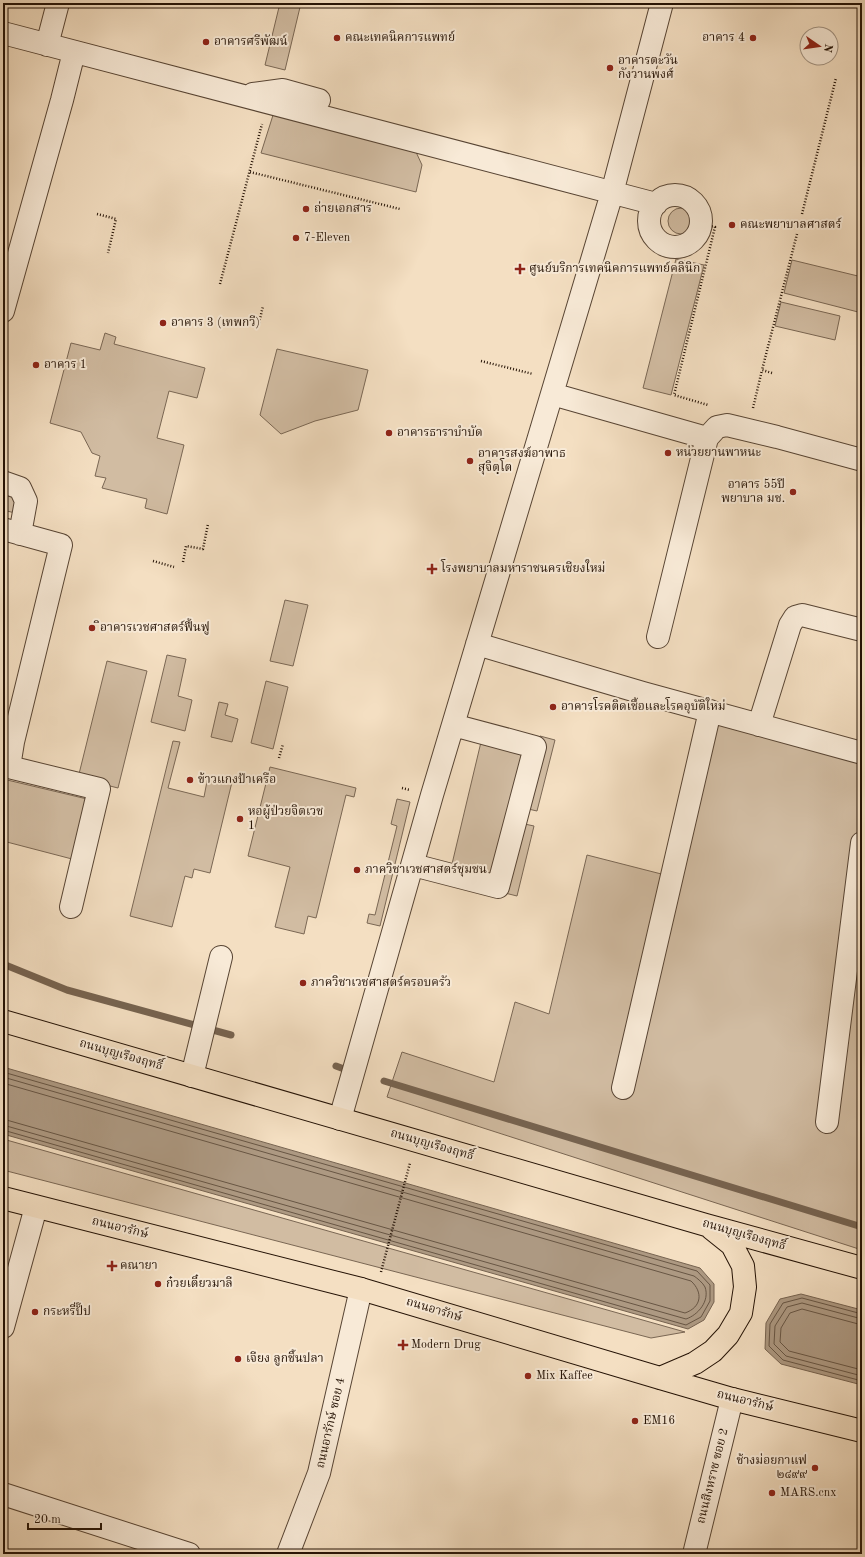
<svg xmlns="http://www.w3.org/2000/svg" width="865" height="1557" font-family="'Old Standard TT','Noto Serif Thai',serif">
  <rect width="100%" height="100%" fill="#f4dfc2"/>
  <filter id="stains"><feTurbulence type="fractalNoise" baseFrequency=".005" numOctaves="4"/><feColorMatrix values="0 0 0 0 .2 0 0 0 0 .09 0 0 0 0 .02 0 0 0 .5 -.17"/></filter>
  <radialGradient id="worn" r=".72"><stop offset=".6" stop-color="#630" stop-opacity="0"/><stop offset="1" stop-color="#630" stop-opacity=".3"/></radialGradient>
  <path fill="#d1bca2" stroke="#7a6754" d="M280,3H301L285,70L265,65Z
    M274,112L416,152L422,165L416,192L261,153Z
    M668 221a13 13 0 1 1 26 0a13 13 0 1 1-26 0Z
    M676,259L704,265L671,395L643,388Z
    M792,260L862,277V313L784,293Z
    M781,302L840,316L835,340L775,326Z
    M105,333L116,337L114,344L205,368L197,398L169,391L157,438L184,445L167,514L145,508L147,499L102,488L106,478L95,476L100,456L92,453L81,432L50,423L71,343L100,350Z
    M277,349L368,370L358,410L315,421L281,434L260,415Z
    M3,489L16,493L15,513L3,510Z
    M285,600L308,605L293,666L270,661Z
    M167,655L186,659L178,696L192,700L185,731L151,722Z
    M107,661L147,671L118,788L78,778Z
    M266,681L288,687L273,749L251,743Z
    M219,702L228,704L225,715L238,719L232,742L211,737Z
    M715,718L862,754V1250L387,1097L402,1052L494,1082L515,1002L549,1014L587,855L677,878Z
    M540,736L555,740L537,811L524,808Z
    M173,741L180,742L168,788L204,797L208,776L232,782L210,873L194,869L192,878L185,876L172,927L130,916Z
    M481,742L525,753L496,875L452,864Z
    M270,767L356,788L354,797L346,795L316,918L308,916L304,934L275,927L290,867L248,856Z
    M3,779L87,799L72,859L3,841Z
    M397,799L410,802L380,926L367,923L369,914L375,915L397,826L391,824Z
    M520,823L534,826L517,896L505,893Z
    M3,1139L685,1332L651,1338L3,1170Z"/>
  <path fill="#ad9982" stroke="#766350" d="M3,1067L700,1268L714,1284V1302L704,1320L688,1329L3,1134Z
    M801,1294L862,1310V1385L781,1364L765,1349L766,1323L780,1299Z"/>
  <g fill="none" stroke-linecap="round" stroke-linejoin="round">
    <path stroke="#685644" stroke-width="1" d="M3,1072L697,1271L710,1285V1301L701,1317L686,1325L3,1130
      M3,1077L694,1276C697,1278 703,1283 705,1287C710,1301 698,1315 686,1319L3,1125
      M3,1083L691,1281C703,1292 702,1307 685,1313L3,1119
      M862,1314L802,1298L783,1303L770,1324L769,1346L783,1360L862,1381
      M862,1319L802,1303L787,1307L775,1326L774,1344L786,1356L862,1376
      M862,1325L802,1309L790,1313L781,1328L780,1342L789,1351L862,1370"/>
    <path stroke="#766350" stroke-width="7" d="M3,964L67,990L231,1035
      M336,1066L344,1069
      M384,1081L862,1227"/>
    <defs>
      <path id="minor" d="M3,33L656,204
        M47,45L58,3
        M253,94L283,90L319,100
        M649 221a26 26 0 1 1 52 0a26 26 0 1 1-52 0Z
        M3,311L62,100L74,52
        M552,394L707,438L658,637
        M707,438L717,427L727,425L777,437L862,460
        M3,482L20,488L26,501L20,534
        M3,529L61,545L13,742L9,767L3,765
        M477,644L643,693L862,753
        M759,725L790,625L795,617L802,615L862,630
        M9,767L99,789L71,907
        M413,865L498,887L535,747L453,725
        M192,1076L221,957
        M623,1088L710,711
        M340,1119L432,795L612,193L662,3
        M827,1122L862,843
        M3,1327L36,1207
        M3,1494L189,1554
        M288,1554L319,1473L361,1289
        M694,1554L732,1399"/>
      <path id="major" d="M3,1021L706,1225L862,1268
        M3,1198L361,1289L660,1378L732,1399L862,1431
        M660,1378L695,1363L713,1351L728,1335L741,1313L745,1287L743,1266L732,1245L712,1229"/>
    </defs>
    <use href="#minor" stroke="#584534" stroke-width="24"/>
    <use href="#major" stroke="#241205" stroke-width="24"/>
    <path stroke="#241205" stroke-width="2.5" stroke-dasharray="1 2" stroke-linecap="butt" d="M250,172L400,209
      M97,214L116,219L108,253
      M802,214L836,78
      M700,224L715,227L674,395L708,405
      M220,284L262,124
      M259,323L263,306
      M481,361L533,374
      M772,373L762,370L797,234
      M753,408L762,370
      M153,561L174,567
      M183,562L186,546L203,549L208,524
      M279,758L283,744
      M402,788L410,790
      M381,1272L410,1163"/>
    <use href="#minor" stroke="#f8ead7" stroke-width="22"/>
    <use href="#major" stroke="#f4dfc2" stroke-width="22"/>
  </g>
  <g fill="#8f2418" stroke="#f8ead7" stroke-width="1.5">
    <circle cx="337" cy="38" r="4"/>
    <circle cx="753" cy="38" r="4"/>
    <circle cx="206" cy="42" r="4"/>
    <circle cx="610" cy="68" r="4"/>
    <circle cx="306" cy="209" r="4"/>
    <circle cx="732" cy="225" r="4"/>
    <circle cx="296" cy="238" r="4"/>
    <path d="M518 263h4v4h4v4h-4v4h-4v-4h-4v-4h4z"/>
    <circle cx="163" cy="323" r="4"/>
    <circle cx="36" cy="365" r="4"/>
    <circle cx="389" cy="433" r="4"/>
    <circle cx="668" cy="453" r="4"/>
    <circle cx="470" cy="461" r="4"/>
    <circle cx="793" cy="492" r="4"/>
    <path d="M430 563h4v4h4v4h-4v4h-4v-4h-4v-4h4z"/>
    <circle cx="92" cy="628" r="4"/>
    <circle cx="553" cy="707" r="4"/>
    <circle cx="190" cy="780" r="4"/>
    <circle cx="240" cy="819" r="4"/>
    <circle cx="357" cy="870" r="4"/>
    <circle cx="303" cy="983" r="4"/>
    <path d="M110 1260h4v4h4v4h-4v4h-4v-4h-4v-4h4z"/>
    <circle cx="158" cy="1284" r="4"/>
    <circle cx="35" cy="1312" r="4"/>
    <path d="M401 1339h4v4h4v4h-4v4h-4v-4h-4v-4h4z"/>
    <circle cx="238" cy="1359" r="4"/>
    <circle cx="528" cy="1376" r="4"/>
    <circle cx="635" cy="1421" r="4"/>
    <circle cx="815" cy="1468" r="4"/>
    <circle cx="772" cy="1493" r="4"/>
  </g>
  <g text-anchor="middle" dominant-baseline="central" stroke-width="4" stroke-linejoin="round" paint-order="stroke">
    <g font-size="12" fill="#241205" stroke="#f8ead7" text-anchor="start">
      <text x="345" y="38">คณะเทคนิคการแพทย์</text>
      <text x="745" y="38" text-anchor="end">อาคาร 4</text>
      <text x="214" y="42">อาคารศรีพัฒน์</text>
      <text x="618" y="61">อาคารตะวัน<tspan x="618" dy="14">กังวานพงศ์</tspan></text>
      <text x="314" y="209">ถ่ายเอกสาร</text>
      <text x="740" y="225">คณะพยาบาลศาสตร์</text>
      <text x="304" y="238">7-Eleven</text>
      <text x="529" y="269">ศูนย์บริการเทคนิคการแพทย์คลินิก</text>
      <text x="171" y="323">อาคาร 3 (เทพกวี)</text>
      <text x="44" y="365">อาคาร 1</text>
      <text x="397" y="433">อาคารธาราบำบัด</text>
      <text x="676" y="453">หน่วยยานพาหนะ</text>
      <text x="478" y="454">อาคารสงฆ์อาพาธ<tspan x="478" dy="14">สุจิตฺโต</tspan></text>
      <text x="785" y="485" text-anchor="end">อาคาร 55ปี<tspan x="785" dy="14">พยาบาล มช.</tspan></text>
      <text x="441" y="569">โรงพยาบาลมหาราชนครเชียงใหม่</text>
      <text x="100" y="628">ิอาคารเวชศาสตร์ฟื้นฟู</text>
      <text x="561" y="707">อาคารโรคติดเชื้อและโรคอุบัติใหม่</text>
      <text x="198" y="780">ข้าวแกงป้าเครือ</text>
      <text x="248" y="812">หอผู้ป่วยจิตเวช<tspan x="248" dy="14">1</tspan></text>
      <text x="365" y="870">ภาควิชาเวชศาสตร์ชุมชน</text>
      <text x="311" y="983">ภาควิชาเวชศาสตร์ครอบครัว</text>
      <text x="120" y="1266">คณายา</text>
      <text x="166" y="1284">ก๋วยเตี๋ยวมาลี</text>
      <text x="43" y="1312">กระหรี่ปั๊ป</text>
      <text x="411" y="1345">Modern Drug</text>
      <text x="246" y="1359">เจียง ลูกชิ้นปลา</text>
      <text x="536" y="1376">Mix Kaffee</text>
      <text x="643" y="1421">EM16</text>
      <text x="807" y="1461" text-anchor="end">ช้างม่อยกาแฟ<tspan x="807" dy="14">๒๔๙๙</tspan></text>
      <text x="780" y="1493">MARS.cnx</text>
    </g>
    <g font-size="12" fill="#241205" stroke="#f8ead7">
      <text transform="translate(121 1055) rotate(16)">ถนนบุญเรืองฤทธิ์</text>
      <text transform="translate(432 1145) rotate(16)">ถนนบุญเรืองฤทธิ์</text>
      <text transform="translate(120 1228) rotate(14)">ถนนอารักษ์</text>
      <text transform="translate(744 1235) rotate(16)">ถนนบุญเรืองฤทธิ์</text>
      <text transform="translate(434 1310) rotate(17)">ถนนอารักษ์</text>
      <text transform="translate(745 1401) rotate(14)">ถนนอารักษ์</text>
      <text transform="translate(331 1423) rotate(-77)">ถนนอารักษ์ ซอย 4</text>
      <text transform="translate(713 1476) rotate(-76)">ถนนสิงหราช ซอย 2</text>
    </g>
  </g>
  <rect width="865" height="1557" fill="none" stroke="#f4dfc2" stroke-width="16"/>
  <rect x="4" y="4" width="857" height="1549" fill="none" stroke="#241205" stroke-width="2"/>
  <rect x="8" y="8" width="849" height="1541" fill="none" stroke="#241205"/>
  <g transform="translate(819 46) rotate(103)"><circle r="19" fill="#f8ead7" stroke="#a39483"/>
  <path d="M0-3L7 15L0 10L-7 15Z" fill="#8f2418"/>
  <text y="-6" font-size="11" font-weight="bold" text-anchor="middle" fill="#241205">N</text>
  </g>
  <path d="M28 1523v6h73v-6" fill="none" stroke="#241205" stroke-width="2"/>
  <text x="34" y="1523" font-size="12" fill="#241205" stroke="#f8ead7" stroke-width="3" paint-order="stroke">20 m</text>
  <rect width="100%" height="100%" filter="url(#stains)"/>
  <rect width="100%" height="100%" fill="url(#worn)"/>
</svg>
